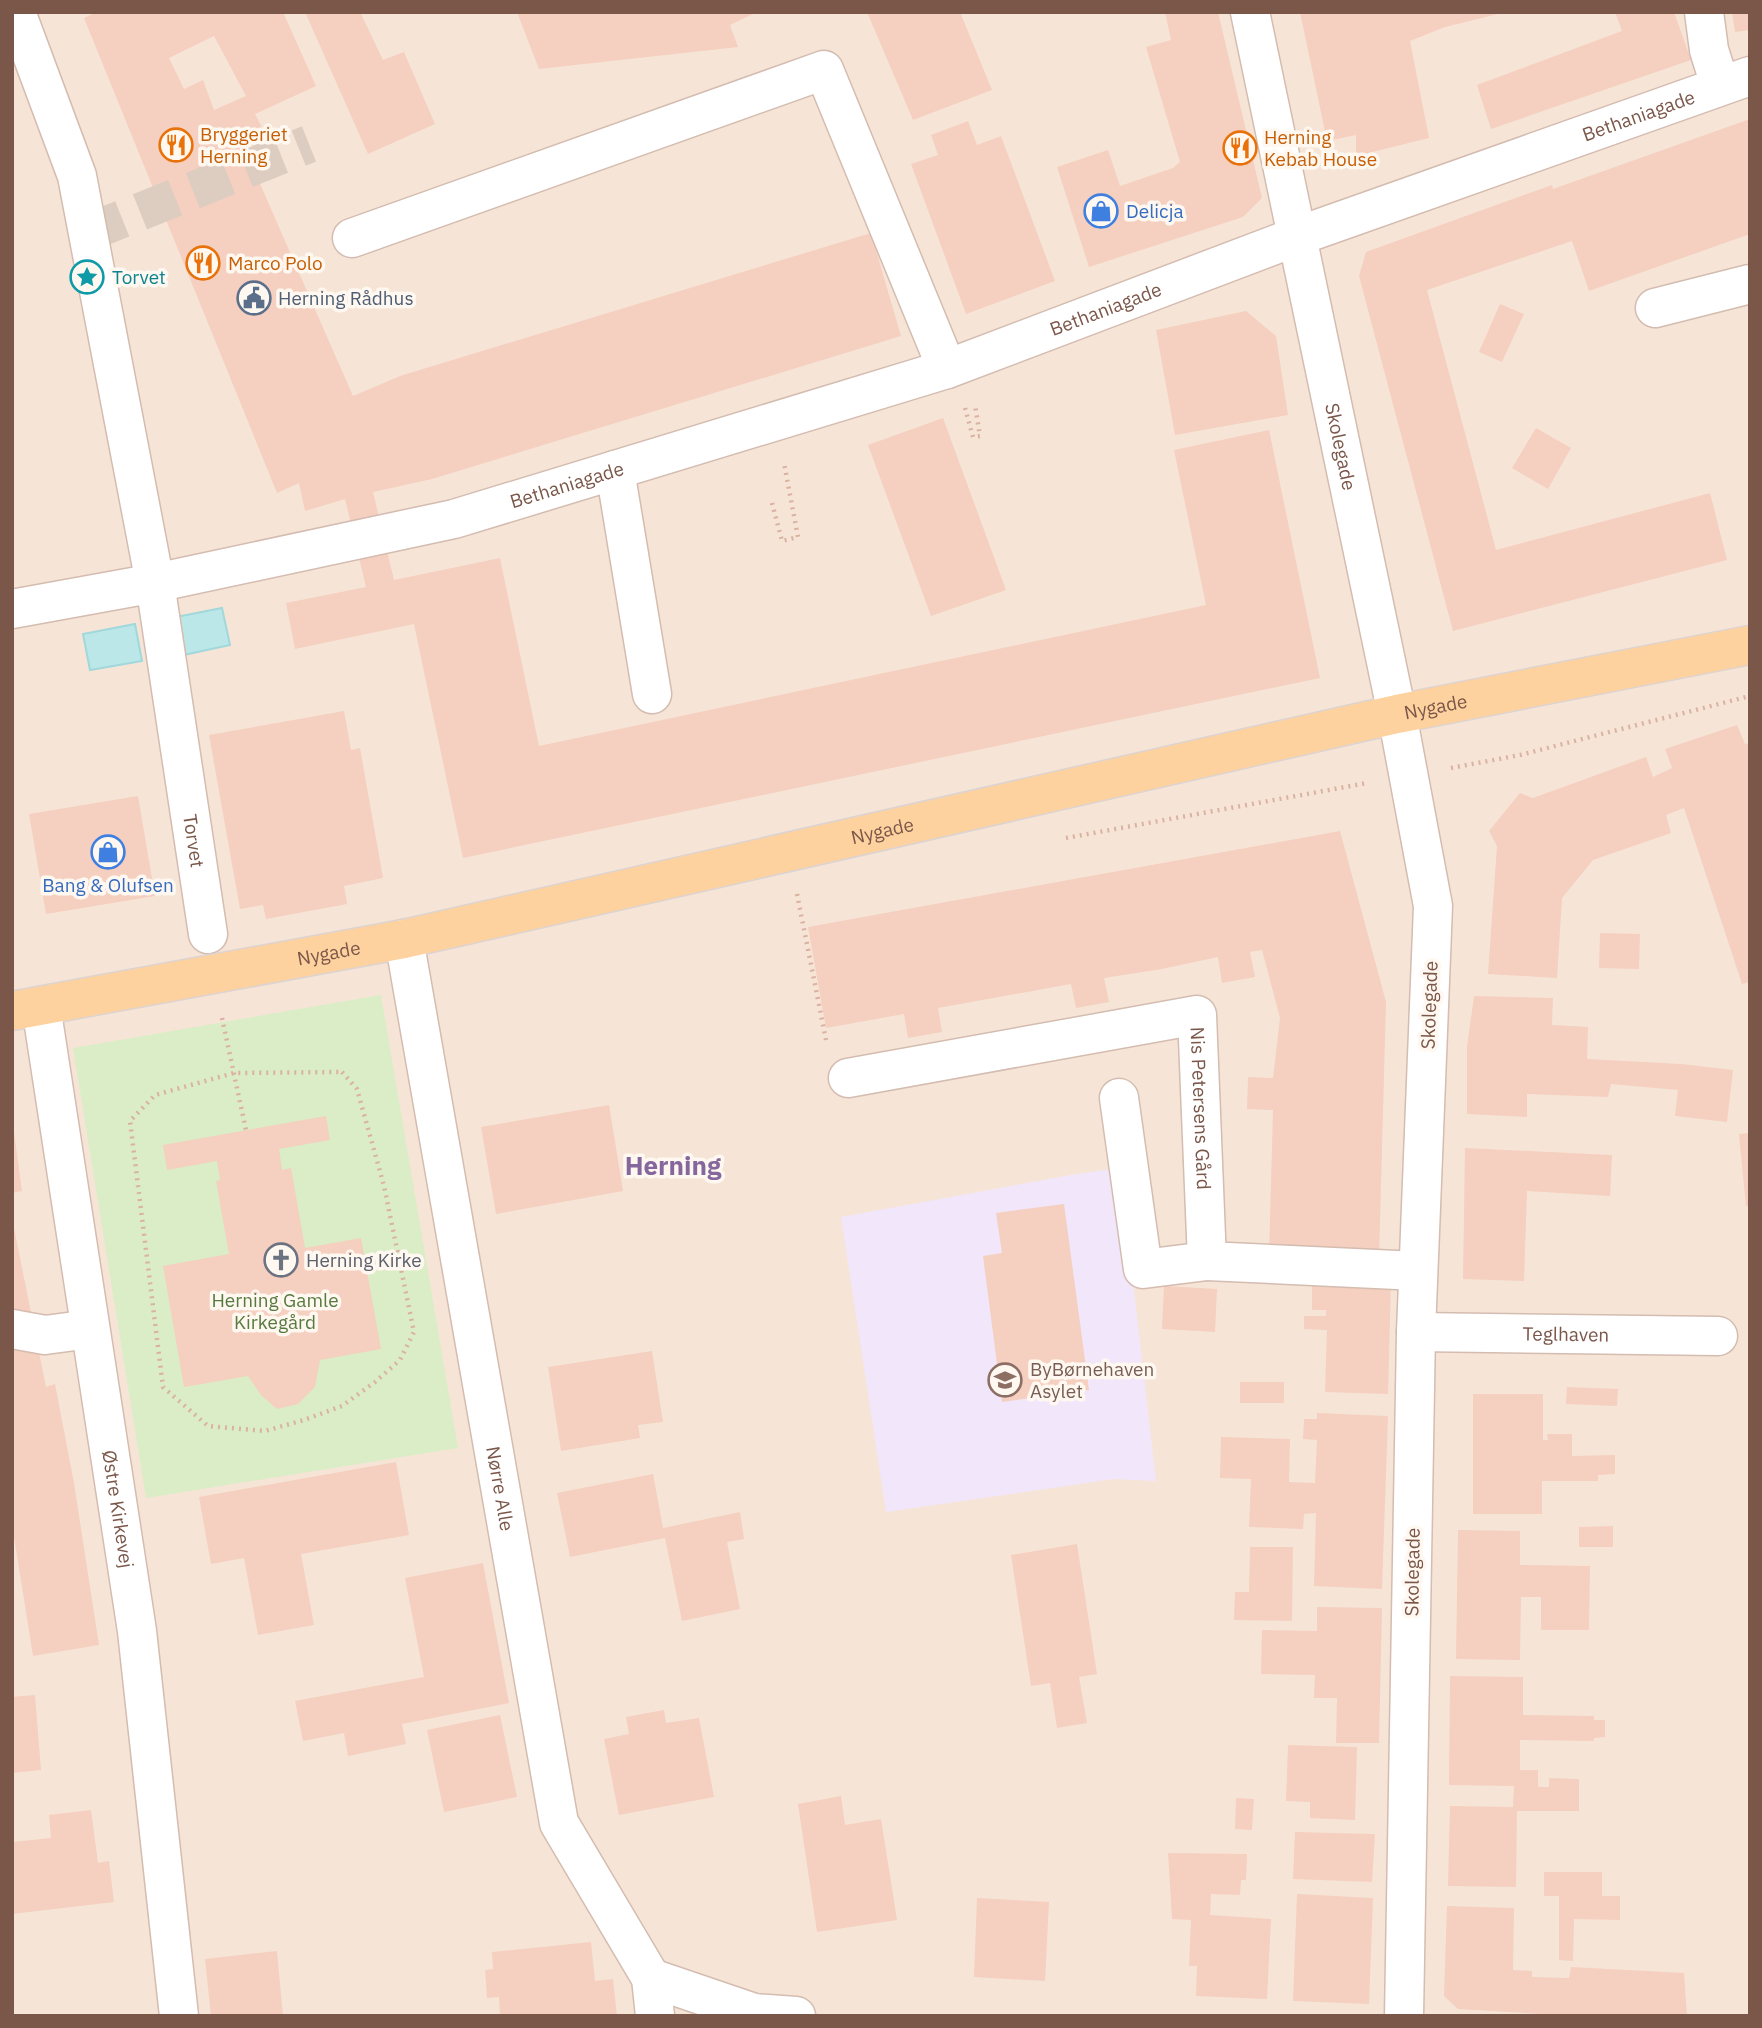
<svg xmlns="http://www.w3.org/2000/svg" width="1762" height="2028" font-family="'IBM Plex Sans',sans-serif">
  <rect width="100%" height="100%" fill="#fef4e9"/>
  <path fill="#f6e5d7" d="M12,12H1750V2016H12Z"/>
  <path fill="#f1e6fa" d="M1120,1168L1156,1481L1114,1479L886,1512L841,1217L1071,1175Z"/>
  <path fill="#daedc6" d="M381,995L458,1448L146,1498L73,1048Z"/>
  <path fill="#bce7e9" stroke="#a1d8dc" stroke-width="2" d="M222,608L230,645L179,656L171,618Z
    M135,624L142,661L90,670L83,634Z"/>
  <path fill="#f5cfbf" fill-rule="evenodd" d="M97,12H283L316,86L255,114L266,135L243,145L353,396L400,376L871,233L901,336L432,479L373,492L394,580L500,558L539,746L1206,605L1174,450L1269,430L1320,678L463,858L414,624L295,649L286,603L366,587L345,499L305,511L299,483L277,493L84,18ZM214,36L246,96L214,110L203,80L184,89L169,58Z
    M305,12H360L383,60L404,52L435,124L368,154Z
    M517,12H757L730,25L738,47L539,69Z
    M867,12H960L992,90L913,120Z
    M1165,12H1218L1262,198L1243,217L1089,267L1057,167L1108,150L1120,186L1173,168L1180,162L1146,47L1171,40Z
    M1300,12H1502V13L1445,27L1410,41L1429,138L1356,156V135L1327,141Z
    M1615,12H1674L1691,60L1491,129L1477,85L1622,31Z
    M1732,12H1750V30L1735,32Z
    M1750,119V234L1589,291L1572,241L1427,290L1496,550L1710,493L1727,560L1453,631L1359,276L1366,252L1552,185L1553,189Z
    M968,121L977,145L1001,136L1055,281L966,314L911,164L938,155L931,135Z
    M1500,304L1524,314L1502,362L1479,352Z
    M1246,311L1276,336L1288,415L1175,435L1156,330Z
    M943,418L1006,590L931,616L868,445Z
    M1536,428L1571,448L1548,489L1512,468Z
    M344,711L351,750L360,748L383,878L344,886L347,904L266,919L263,905L240,909L209,735Z
    M1737,725L1745,744L1750,743V982L1742,984L1684,808L1666,815L1671,833L1593,860L1562,898L1557,978L1488,974L1497,846L1489,831L1520,793L1533,798L1646,757L1653,777L1672,768L1665,749Z
    M138,796L155,896L46,914L29,814Z
    M1340,831L1386,1002L1379,1259L1269,1256L1273,1110L1247,1109L1248,1077L1273,1078L1280,1018L1262,950L1250,952L1255,977L1222,983L1218,957L1162,969L1104,978L1109,1002L1076,1008L1071,984L938,1008L942,1032L908,1038L904,1014L826,1028L808,927Z
    M1600,933L1640,934L1639,969L1599,968Z
    M1474,996L1553,998L1552,1025L1588,1027L1587,1059L1681,1064L1733,1070L1727,1122L1675,1116L1678,1090L1611,1084L1608,1097L1527,1094V1117L1467,1114V1047Z
    M609,1105L623,1191L496,1214L481,1127Z
    M326,1116L330,1140L279,1149L282,1170L291,1168L305,1248L361,1238L381,1349L320,1360L315,1387L298,1404L277,1409L261,1395L248,1376L184,1387L163,1266L229,1254L216,1181L220,1180L217,1161L167,1170L163,1145Z
    M12,1132H14L22,1191L12,1193Z
    M1750,1133V1206H1746L1739,1134Z
    M1465,1148L1612,1155L1610,1196L1527,1191L1524,1281L1463,1279Z
    M1064,1204L1089,1390L1002,1402L983,1256L1002,1253L996,1213Z
    M12,1218L46,1387L55,1384L74,1483L99,1645L33,1656L12,1524Z
    M1312,1281L1391,1283L1388,1394L1325,1392L1327,1330L1304,1329V1316H1326V1310H1312Z
    M1164,1286L1217,1289L1215,1332L1162,1329Z
    M652,1351L663,1422L638,1425L640,1438L561,1451L548,1367Z
    M1240,1382H1284V1403H1240Z
    M1567,1387L1618,1389L1617,1406L1566,1404Z
    M1473,1394H1543V1440H1548L1547,1434H1572V1456L1615,1455V1474L1598,1475V1481H1542V1514H1473Z
    M1317,1413L1388,1416L1382,1589L1314,1586L1316,1513L1304,1514L1303,1529L1249,1527L1251,1479L1220,1478L1221,1437L1290,1439L1289,1482L1315,1483L1317,1440L1303,1439L1304,1419H1317Z
    M396,1462L409,1535L301,1554L314,1625L258,1635L244,1558L211,1564L199,1497Z
    M653,1474L663,1528L740,1512L744,1539L727,1542L740,1609L682,1621L665,1538L570,1557L557,1493Z
    M1613,1526V1547H1579V1527Z
    M1458,1530L1520,1531V1565L1590,1566L1589,1630H1541V1597H1521L1520,1660L1456,1659Z
    M1077,1544L1097,1674L1079,1677L1087,1723L1057,1728L1050,1683L1031,1686L1011,1555Z
    M1250,1547H1293L1292,1621L1234,1620L1235,1592H1249Z
    M483,1563L509,1703L402,1724L406,1744L348,1756L344,1733L303,1741L295,1701L424,1677L405,1578Z
    M1317,1607L1382,1608L1379,1743H1336L1337,1698H1314L1315,1675L1261,1674L1262,1630L1317,1631Z
    M1450,1676L1523,1677V1715L1594,1716V1720H1605V1737L1594,1738V1741L1520,1740V1770H1538V1787H1549V1778L1579,1779V1811H1517L1516,1887L1448,1886L1450,1806L1513,1807L1514,1786L1449,1785Z
    M35,1695L41,1770L12,1773V1697Z
    M664,1710L666,1723L699,1718L714,1797L619,1815L604,1739L629,1734L626,1717Z
    M500,1715L517,1797L444,1812L427,1730Z
    M1288,1745L1357,1747L1355,1820L1310,1818V1802L1286,1801Z
    M841,1796L845,1825L881,1819L897,1920L817,1932L798,1804Z
    M1236,1798L1254,1799L1252,1830L1235,1829Z
    M91,1810L98,1863L109,1861L114,1902L12,1914V1842L51,1838L49,1815Z
    M1295,1832L1375,1834L1372,1882L1293,1879Z
    M1168,1853L1247,1854L1246,1880H1241L1240,1895L1211,1894L1210,1915L1271,1919L1267,1999L1196,1996L1197,1966H1189L1191,1920L1172,1919Z
    M1544,1872H1602V1896H1620V1920L1574,1919L1573,1961L1559,1960V1896H1544Z
    M1297,1894L1373,1898L1369,2004L1293,2001Z
    M977,1898L1049,1902L1045,1981L974,1977Z
    M1447,1906L1514,1908L1513,1970L1532,1971V1977L1569,1978L1571,1967L1684,1973L1687,2016H1575L1458,2009L1444,1996Z
    M591,1942L595,1981L613,1979L617,2016H500L499,1997L487,1998L485,1970L493,1969L492,1952Z
    M277,1951L283,2016H211L205,1959Z"/>
  <g fill="none" stroke-linecap="round" stroke-linejoin="round">
    <path stroke="#ddcdc1" stroke-width="38" stroke-dasharray="38 19" stroke-linecap="butt" d="M87,233L309,144"/>
    <defs>
      <g id="minor">
        <path id="s1" d="M16,12L77,176L155,583L208,934"/>
        <path id="s2" d="M1250,12L1397,714L1433,906L1416,1332L1404,2016"/>
        <path d="M1704,12L1709,50L1720,85"/>
        <path d="M352,238L824,70L947,369"/>
        <path d="M1655,308L1750,284"/>
        <path d="M615,470L652,694"/>
        <path id="s3" d="M12,609L155,583L454,519L947,369L1298,236L1750,76"/>
        <path id="s4" d="M404,939L559,1823L651,1978L655,2016"/>
        <path id="s5" d="M41,1006L137,1631L179,2016"/>
        <path id="s6" d="M848,1078L1197,1015L1207,1261L1418,1271"/>
        <path d="M1119,1098L1143,1269L1207,1261"/>
        <path d="M12,1329L45,1335L90,1329"/>
        <path id="s7" d="M1416,1332L1718,1336"/>
        <path d="M651,1978L754,2013L796,2016"/>
      </g>
      <g id="major">
        <path id="s8" d="M12,1011L404,939L1397,714L1750,645"/>
      </g>
    </defs>
    <use href="#minor" stroke="#d4bcb0" stroke-width="41"/>
    <use href="#major" stroke="#ddd3d0" stroke-width="41"/>
    <path stroke="#dbb2a1" stroke-width="4.5" stroke-dasharray="2 5" stroke-linecap="butt" d="M965,408L973,437L980,436L975,405
      M772,503L782,541L798,537L784,463
      M1451,768L1520,755L1750,696
      M1066,838L1367,783
      M797,894L826,1040
      M222,1018L246,1130
      M342,1072L357,1089L384,1186L414,1332L400,1360L375,1382L342,1406L304,1420L265,1431L208,1426L163,1387L130,1121L155,1095L234,1073Z"/>
    <use href="#minor" stroke="#fff" stroke-width="38"/>
    <use href="#major" stroke="#fed29f" stroke-width="38"/>
  </g>
  <defs>
    <symbol id="restaurant-ring" viewBox="-11 -11 22 22"><circle r="9.5" fill="#fff8f1" stroke="#e8710a" stroke-width="1.5"/><path d="M-5-6h1v4h1v-4h1v4h1v-4h1v5L-1.5 .5V6h-2V.5L-5-1ZM5-6V6H3V1.5H1.5Q1.5-4 5-6Z" fill="#e8710a"/></symbol>
    <symbol id="shop-ring" viewBox="-11 -11 22 22"><circle r="9.5" fill="#fff8f1" stroke="#3f7fe0" stroke-width="1.5"/><path d="M-5-2.5h2.3a2.7 3.5 0 0 1 5.4 0H5L5.5 6h-11ZM-1.5-2.5h3a1.5 2.3 0 0 0-3 0Z" fill="#3f7fe0"/></symbol>
    <symbol id="sight-ring" viewBox="-11 -11 22 22"><circle r="9.5" fill="#fff8f1" stroke="#0f9aa8" stroke-width="1.5"/><path d="M0-6L1.8-2.2L6-1.7L2.9 1.2L3.7 5.4L0 3.3L-3.7 5.4L-2.9 1.2L-6-1.7L-1.8-2.2Z" fill="#0f9aa8"/></symbol>
    <symbol id="civic-ring" viewBox="-11 -11 22 22"><circle r="9.5" fill="#fff8f1" stroke="#5c6f8a" stroke-width="1.5"/><path d="M-.6-6.5H3V-4.5H.6V-3L4-1V1h2V6H-6V1h2V-1L-.6-3ZM-1.2 2.5V6h2.4V2.5Z" fill="#5c6f8a"/></symbol>
    <symbol id="church-ring" viewBox="-11 -11 22 22"><circle r="9.5" fill="#fff8f1" stroke="#6b7280" stroke-width="1.5"/><path d="M-1.2-6h2.4v3.5h3.3v2.4h-3.3V6h-2.4V-.1h-3.3v-2.4h3.3Z" fill="#6b7280"/></symbol>
    <symbol id="school-ring" viewBox="-11 -11 22 22"><circle r="9.5" fill="#fff8f1" stroke="#8d6e63" stroke-width="1.5"/><path d="M0-5L7-2L0 1L-7-2ZM-4 1L0 2.5L4 1V4Q0 6-4 4Z" fill="#8d6e63"/></symbol>
  </defs>
  <g fill-rule="evenodd">
    <use href="#restaurant-ring" x="157" y="126" width="38" height="38"/>
    <use href="#restaurant-ring" x="1221" y="129" width="38" height="38"/>
    <use href="#shop-ring" x="1082" y="192" width="38" height="38"/>
    <use href="#restaurant-ring" x="184" y="244" width="38" height="38"/>
    <use href="#sight-ring" x="68" y="258" width="38" height="38"/>
    <use href="#civic-ring" x="235" y="279" width="38" height="38"/>
    <use href="#shop-ring" x="89" y="833" width="38" height="38"/>
    <use href="#church-ring" x="262" y="1241" width="38" height="38"/>
    <use href="#school-ring" x="986" y="1361" width="38" height="38"/>
  </g>
  <g text-anchor="middle" dominant-baseline="central" stroke-width="7" stroke-linejoin="round" paint-order="stroke">
    <g font-size="19" fill="#7b574a" stroke="#fff8f1">
      <text stroke="none"><textPath href="#s3" startOffset="1703">Bethaniagade</textPath></text>
      <text stroke="none"><textPath href="#s3" startOffset="1136">Bethaniagade</textPath></text>
      <text stroke="none"><textPath href="#s2" startOffset="444">Skolegade</textPath></text>
      <text stroke="none"><textPath href="#s3" startOffset="569">Bethaniagade</textPath></text>
      <text stroke="none"><textPath href="#s8" startOffset="1456">Nygade</textPath></text>
      <text stroke="none"><textPath href="#s8" startOffset="889">Nygade</textPath></text>
      <text stroke="none"><textPath href="#s1" startOffset="850">Torvet</textPath></text>
      <text stroke="none"><textPath href="#s8" startOffset="322">Nygade</textPath></text>
      <text transform="translate(1429 1005) rotate(-88)">Skolegade</text>
      <text stroke="none"><textPath href="#s6" startOffset="448">Nis Petersens Gård</textPath></text>
      <text stroke="none"><textPath href="#s7" startOffset="150">Teglhaven</textPath></text>
      <text stroke="none"><textPath href="#s4" startOffset="558">Nørre Alle</textPath></text>
      <text stroke="none"><textPath href="#s5" startOffset="509">Østre Kirkevej</textPath></text>
      <text transform="translate(1412 1572) rotate(-89)">Skolegade</text>
    </g>
    <g font-size="19" fill="#c56008" stroke="#fff8f1" text-anchor="start">
      <text x="200" y="134">Bryggeriet<tspan x="200" dy="22">Herning</tspan></text>
      <text x="1264" y="137">Herning<tspan x="1264" dy="22">Kebab House</tspan></text>
      <text x="228" y="263">Marco Polo</text>
    </g>
    <g font-size="19" fill="#366cbe" stroke="#fff8f1" text-anchor="start">
      <text x="1126" y="211">Delicja</text>
      <text x="108" y="885" text-anchor="middle">Bang &amp; Olufsen</text>
    </g>
    <g font-size="19" fill="#0d838f" stroke="#fff8f1" text-anchor="start">
      <text x="112" y="277">Torvet</text>
    </g>
    <g font-size="19" fill="#4e5e75" stroke="#fff8f1" text-anchor="start">
      <text x="278" y="298">Herning Rådhus</text>
    </g>
    <g font-size="19" fill="#5b616d" stroke="#fff8f1" text-anchor="start">
      <text x="306" y="1260">Herning Kirke</text>
    </g>
    <g font-size="19" fill="#577a3f" stroke="#fff8f1">
      <text x="275" y="1300">Herning Gamle<tspan x="275" dy="22">Kirkegård</tspan></text>
    </g>
    <g font-size="19" fill="#785e54" stroke="#fff8f1" text-anchor="start">
      <text x="1030" y="1369">ByBørnehaven<tspan x="1030" dy="22">Asylet</tspan></text>
    </g>
    <g font-size="26" font-weight="bold" fill="#85679d" stroke="#fff8f1">
      <text x="673" y="1165">Herning</text>
    </g>
  </g>
  <rect width="1762" height="2028" fill="none" stroke="#7b574a" stroke-width="28"/>
</svg>
